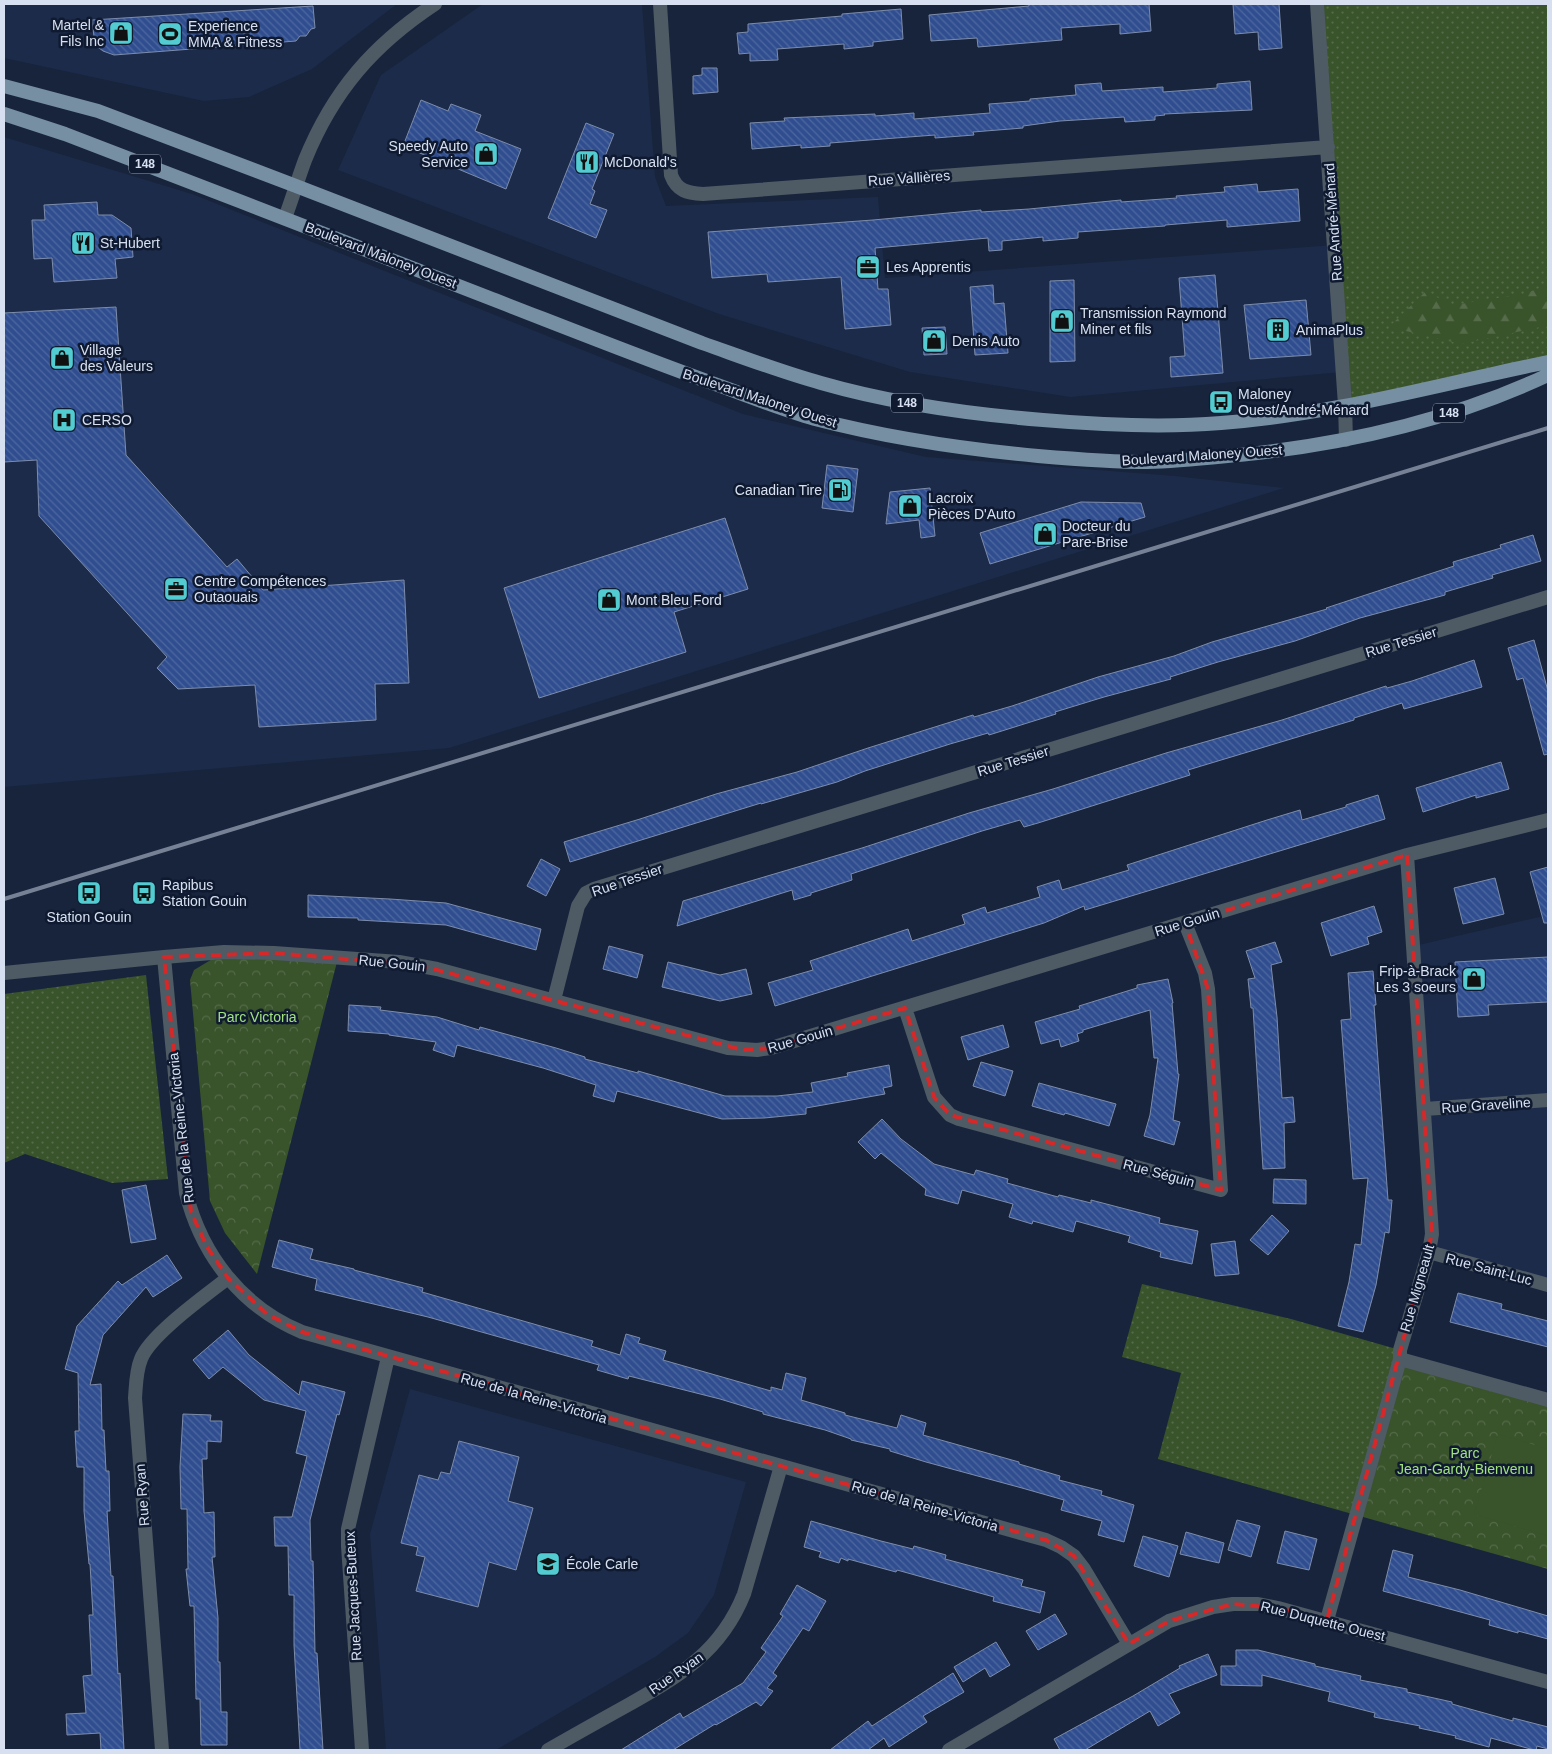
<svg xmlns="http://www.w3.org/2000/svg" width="1552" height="1754" font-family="Helvetica,sans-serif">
  <defs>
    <pattern id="grass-dots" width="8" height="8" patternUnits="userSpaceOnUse" patternTransform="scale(1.25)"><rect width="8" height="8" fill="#39532b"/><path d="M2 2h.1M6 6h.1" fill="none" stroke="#556b4a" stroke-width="1.8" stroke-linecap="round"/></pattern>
    <pattern id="forest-firs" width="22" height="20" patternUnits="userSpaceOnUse" patternTransform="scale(1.25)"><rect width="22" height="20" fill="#39532b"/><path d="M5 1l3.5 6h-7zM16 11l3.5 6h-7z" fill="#556b4a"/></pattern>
    <pattern id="park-crowns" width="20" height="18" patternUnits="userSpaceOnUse" patternTransform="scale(1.25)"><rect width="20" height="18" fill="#39532b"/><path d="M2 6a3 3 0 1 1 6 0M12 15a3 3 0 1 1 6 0" fill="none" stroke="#556b4a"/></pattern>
    <pattern id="building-back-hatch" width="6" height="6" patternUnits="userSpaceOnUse" patternTransform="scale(1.25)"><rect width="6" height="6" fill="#304e8f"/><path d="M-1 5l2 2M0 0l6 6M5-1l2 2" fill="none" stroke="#4d679f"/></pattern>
  </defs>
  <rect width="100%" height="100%" fill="#18243c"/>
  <path fill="#1c2b49" d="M4,4H397L312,69L249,97L204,101L4,58Z
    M483,4H642L655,177L666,206L878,197L885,278L1334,245L1342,372L1070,397L910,372L719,314L338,170L381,75Z
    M4,137L192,194L743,414L926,457L1175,476L1284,488L449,748L4,787Z
    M1548,915V1285L1429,1252L1414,946Z
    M410,1389L746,1482L714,1595L688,1633L655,1657L496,1750H386L370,1534Z"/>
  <path fill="url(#grass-dots)" d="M1317,4H1548V362L1345,405Z
    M146,975L168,1179L112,1183L25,1154L4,1163V994Z
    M1142,1284L1291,1319L1400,1350L1356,1515L1158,1459L1181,1373L1122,1357Z"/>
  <path fill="url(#forest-firs)" d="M1548,285V325L1545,326L1461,344L1389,327L1425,292L1454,305L1523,294Z"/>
  <path fill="url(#park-crowns)" d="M224,952L338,958L257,1274L225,1233L210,1201L190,980L194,970Z
    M1400,1359L1548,1400V1569L1356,1515Z"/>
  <path fill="#39532b" d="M1498,1434L1548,1449V1536L1474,1514Z"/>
  <path fill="url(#building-back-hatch)" stroke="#7d8caa" d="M1029,4H1149L1151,31L1120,34V24L1061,28L1062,40L978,47L977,38L931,41L929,15L1029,6Z
    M1233,4H1279L1282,48L1259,50L1258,32L1235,34Z
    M313,6L315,28L311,29L306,36H300L296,41L114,55L103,51L95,45L92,20Z
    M901,9L903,39L873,42V46L844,49V44L777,49L778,60L750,61V53L739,54L737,33L748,32V24L842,16V14Z
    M702,68H717L718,92L693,94V76L702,75Z
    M1250,81L1252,110L1164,114L1165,115L1155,116V120L1125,122L1124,117L1060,121L1023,126V128L973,132L974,135L935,138V135L830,143V146L801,148V145L752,149L750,123L785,121L784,118L875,114V116L914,113V119L990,113L989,104L1030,101V99L1076,95L1075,85L1101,83L1102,91L1163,87V92L1217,88V84Z
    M421,100L448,111L451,104L481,115L475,131L521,149L506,189L403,146Z
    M586,123L614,134L592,189L595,191L590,204L607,210L596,238L548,218Z
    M1257,184L1258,192L1298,189L1300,221L1227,227V220L1165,225V226L1078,232V238L1043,241V237L1002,241V250L989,251L988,238L875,248L878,289H888L891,325L845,329L841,277L768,282L767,274L712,278L708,232L873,220L981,210V212L1029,209L1121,200V202L1177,198L1176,196L1225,192L1224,187Z
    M97,202L98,215H112L131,228L133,257L115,259L117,278L54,282L52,258L34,259L32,220H45L44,205Z
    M1215,275L1223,373L1171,377L1170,357L1185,356L1179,278Z
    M1074,280L1075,361L1050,362V281Z
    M993,285L994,304L1004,303L1008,353L975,355L970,287Z
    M1306,300L1311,355L1250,359L1244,305Z
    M116,307L126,455L227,567L237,559L263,590L404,580L409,683L375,684L376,720L259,727L255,685L178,689L157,668L167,657L39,516L37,460L4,462V313Z
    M945,327L947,354L924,355L922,328Z
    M827,465L858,469L853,512L822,508Z
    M930,488L935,536L921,538L919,520L886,524L890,492Z
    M1081,502L1141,503L1145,517L990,564L980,533Z
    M725,518L748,589L674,612L686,652L539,698L504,588Z
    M1533,535L1541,561L1492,575L1493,578L1445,592V595L1360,618L1295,641L1218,662L1170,677L1171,679L1104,697L1055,712L1056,714L989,735L988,733L950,744L865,771L837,782L761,804V803L570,862L564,842L640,819L716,794L797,772L868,748L973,715L974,717L1012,706L1098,677L1174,656L1212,642L1327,609L1326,608L1454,566L1453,562L1501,548L1500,545Z
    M1534,640L1548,691V754L1544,755L1523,678L1517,680L1508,648Z
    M1474,660L1482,687L1404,709L1402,703L1354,718V720L1188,770L1190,775L1038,823L1024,827L1020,820L982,831L851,874L852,880L811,893V895L794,900L792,890L677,926L683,901L862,848L969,813L1053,789L1166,753L1282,720L1386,686L1387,688L1412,681Z
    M1501,762L1509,789L1476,798V795L1423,812L1416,788Z
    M1378,795L1385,819L1118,900L1085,910L1084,906L1044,923L775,1006L768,983L813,970L810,961L908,929L912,941L965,924L962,915L985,907L987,913L1040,897L1037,887L1059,880L1062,890L1129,870L1127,865L1267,820L1300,810L1302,820L1346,807V805Z
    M541,859L560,869L546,896L527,886Z
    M1548,867V923H1544L1530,872Z
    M1495,878L1504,914L1463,924L1454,888Z
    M308,895L390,899L446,903L541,929L536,950L446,925L358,920V918L308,917Z
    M1374,906L1382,932L1367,937L1369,944L1331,956L1321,923Z
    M1275,942L1282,962L1271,965L1277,1017L1282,1098L1293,1097L1295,1122L1284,1123L1285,1168L1263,1169L1253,1008H1251L1248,979L1255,978L1246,951Z
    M609,946L643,955L637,978L603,969Z
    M1548,957V1002L1488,1005L1489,1015L1458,1017L1455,962Z
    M668,962L720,975L746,969L752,994L720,1001L662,987Z
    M1373,971L1376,1005H1374L1388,1200H1392L1389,1233L1385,1232L1376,1285L1363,1332L1338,1326L1349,1282L1355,1244L1361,1245L1368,1178L1353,1179L1341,1020L1351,1019L1348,973Z
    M1168,979L1173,1003H1172L1178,1074H1179L1173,1120L1180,1122L1174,1145L1144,1136L1150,1115L1158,1058H1154L1150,1010L1083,1030V1032L1077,1034L1079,1041L1061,1047L1059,1039L1041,1044L1035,1022L1080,1009L1079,1006L1137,988V985Z
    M349,1005L381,1007L380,1010L437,1017L479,1030L480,1027L556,1048L585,1057V1059L638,1073V1071L725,1096H777L813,1092L811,1083L848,1076L847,1073L889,1065L892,1086L883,1088L885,1094L806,1108V1114L764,1118L722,1119L617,1091L614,1102L593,1096L596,1085L543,1068L457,1045L454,1057L433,1050L436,1042L389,1035V1034L348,1031Z
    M1003,1025L1009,1047L968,1060L961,1037Z
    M981,1062L1013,1071L1005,1096L973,1086Z
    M1039,1083L1116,1104L1109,1126L1065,1113L1064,1115L1032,1106Z
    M882,1119L901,1139L934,1164L974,1175L976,1170L1008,1179L1007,1183L1058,1197L1059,1195L1091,1203V1200L1160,1218L1159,1223L1198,1231L1192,1264L1160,1257L1161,1252L1128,1242L1130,1236L1076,1221L1073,1232L1033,1221L1032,1224L1009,1217L1013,1204L962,1190L958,1204L925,1195L926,1189L881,1153L875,1159L858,1142Z
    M1274,1179L1306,1180V1204L1273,1203Z
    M146,1185L156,1239L131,1243L122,1190Z
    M1272,1215L1289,1231L1268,1255L1250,1240Z
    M279,1240L313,1249L310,1259L354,1269V1270L423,1288L422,1292L593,1341L591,1346L620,1355L626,1334L640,1338L638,1343L666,1351L663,1360L771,1391V1387L782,1390L786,1373L806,1378L801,1400L845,1413V1415L897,1428L901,1415L926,1423L923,1435L1019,1462V1464L1060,1476L1059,1480L1102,1491L1101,1495L1134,1505L1124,1542L1098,1535L1102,1521L1061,1510L1064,1500L1022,1488L926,1462L890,1451V1449L851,1440V1439L825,1430L763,1414V1412L720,1399L629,1376L628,1379L597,1370L599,1365L428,1317L315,1290L317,1279L272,1267Z
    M1235,1241L1239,1274L1215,1276L1211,1244Z
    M167,1255L182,1278L153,1297L146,1287L103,1335L90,1385L101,1384L102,1430H104L106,1471H109L110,1511H107L111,1576H113L118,1674L120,1673L124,1750H101L100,1733L67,1735L66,1714L86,1713L83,1676L92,1675L89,1615H93L90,1564H89L84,1511V1467H77L75,1431H79L78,1373L65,1369L77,1326L118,1281L122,1285Z
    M1458,1293L1502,1304L1501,1309L1548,1321V1347L1450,1322Z
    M228,1330L249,1355L299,1395L302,1381L345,1392L339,1415L337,1414L310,1520L311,1561H313L314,1600L315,1653H317L323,1750H300L294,1645V1595H289L288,1546H275L274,1517H292L307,1456L296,1453L306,1411L264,1400L223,1367L209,1379L193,1360Z
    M183,1414L211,1415L210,1421H222L221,1442L207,1441V1459H202L204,1513L214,1512L215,1557H212L218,1618V1662H220L221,1712H227V1745H201L200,1699H196L194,1606H190L186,1569H188L187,1509H181L180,1467Z
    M459,1441L519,1457L508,1501L533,1508L516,1570L489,1562L478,1607L416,1591L425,1557L416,1555L418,1547L401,1543L419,1475L438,1480L441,1472L450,1474Z
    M1237,1520L1260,1526L1251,1557L1228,1550Z
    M811,1521L881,1541L913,1549L914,1546L946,1555L945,1559L1023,1580L1021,1586L1045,1592L1040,1613L993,1601L994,1597L897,1570L896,1572L848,1559V1561L841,1558L839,1563L819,1557L821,1552L804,1547Z
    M1285,1531L1317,1539L1309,1570L1277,1563Z
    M1186,1532L1224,1543L1219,1563L1180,1554Z
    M1143,1536L1178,1546L1169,1577L1134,1566Z
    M1393,1550L1413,1555L1408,1577L1460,1590L1548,1616V1639L1518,1631V1633L1489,1625L1490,1620L1383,1591Z
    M797,1585L826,1601L809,1631L803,1628L773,1673L777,1676L767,1688L773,1691L761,1706L756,1702L716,1725L715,1724L673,1750H621L680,1713L683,1718L743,1683L766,1652L761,1648L783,1616L780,1614Z
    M1055,1614L1067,1634L1038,1650L1026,1631Z
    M996,1642L1010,1665L990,1677L985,1668L963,1682L954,1667Z
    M1236,1650H1258L1315,1664V1666L1361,1676L1360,1680L1407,1689V1692L1452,1702V1704L1513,1721V1718L1548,1727V1749L1537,1746L1536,1750H1534L1491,1738L1489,1747L1455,1738L1456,1736L1419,1728L1420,1726L1374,1717L1375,1713L1328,1701L1330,1692L1262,1675V1686L1221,1685V1666H1236Z
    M1208,1654L1217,1675L1169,1694L1180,1713L1158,1726L1150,1711L1085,1750H1060L1054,1739L1133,1696L1180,1668L1179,1666Z
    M953,1673L964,1692L923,1716L927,1722L889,1747L884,1738L868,1750H830L868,1721L872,1726Z"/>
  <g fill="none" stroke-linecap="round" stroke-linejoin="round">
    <path stroke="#4e5a64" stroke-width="14" d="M660,4L671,175C677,191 687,193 703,194L1328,147
      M1317,4L1345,405L1346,440
      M164,957L186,1193C202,1256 242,1307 302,1332L1046,1540L1061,1547L1074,1556L1084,1569L1129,1644
      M4,973L164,957L224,952L274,953L399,962L437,969L728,1048L757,1050L771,1048L1407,855L1548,820
      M554,1000L578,906L586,893L594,889L1548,597
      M905,1008L934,1097L950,1115L959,1119L1221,1190L1208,989L1205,973L1185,923
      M1425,1109L1548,1100
      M1429,1252L1548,1285
      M1400,1359L1548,1400
      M1327,1620L1400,1359V1350L1429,1252L1432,1234L1407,855
      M162,1750L135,1398C136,1385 136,1371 141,1359C150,1335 206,1295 228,1278
      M362,1750L348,1546V1529L388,1357
      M548,1750C574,1735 601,1720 628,1705C679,1676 721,1652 744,1594L781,1466
      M949,1750L1169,1621L1213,1607L1233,1604H1258L1278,1608L1548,1682"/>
    <path stroke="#4e5a64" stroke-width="14" d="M285,218C292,199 298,179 305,160C333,91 373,45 435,4"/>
    <path stroke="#768fa3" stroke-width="14" d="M4,86L98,111L296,186L702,343C742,357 781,372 821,383C894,404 968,414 1043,420C1102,425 1162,428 1221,423C1331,415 1440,384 1548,362
      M4,114L65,134C206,188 346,242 487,297C562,326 637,356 712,383C746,395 780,409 815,419C888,438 963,449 1038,456C1074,459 1111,462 1147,462C1181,461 1215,457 1248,454C1351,443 1454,419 1548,375"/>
    <path stroke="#768195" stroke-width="4" d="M4,899L1548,428"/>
  </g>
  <path fill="none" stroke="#d62828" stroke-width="4" stroke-dasharray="10 6" stroke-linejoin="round" d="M1407,855L1432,1234L1327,1620L1278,1608L1233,1604L1169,1621L1129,1644L1074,1556L1046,1540L302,1332L267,1314L228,1278L207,1247L191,1212L164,957L274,953L418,965L743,1050L771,1048L905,1008L934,1097L950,1115L1221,1190L1208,989L1185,923Z"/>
  <defs>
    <symbol id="shop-square" viewBox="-11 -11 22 22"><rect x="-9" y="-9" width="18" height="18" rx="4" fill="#52ccd0" stroke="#0f1a31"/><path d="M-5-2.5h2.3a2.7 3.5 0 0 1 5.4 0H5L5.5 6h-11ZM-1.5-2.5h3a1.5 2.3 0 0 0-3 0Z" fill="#111"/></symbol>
    <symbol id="stadium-square" viewBox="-11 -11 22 22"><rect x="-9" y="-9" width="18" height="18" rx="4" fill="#52ccd0" stroke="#0f1a31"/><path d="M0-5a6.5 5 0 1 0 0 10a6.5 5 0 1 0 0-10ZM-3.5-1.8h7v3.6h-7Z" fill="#111"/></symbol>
    <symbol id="restaurant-square" viewBox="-11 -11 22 22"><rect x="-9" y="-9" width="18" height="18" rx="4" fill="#52ccd0" stroke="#0f1a31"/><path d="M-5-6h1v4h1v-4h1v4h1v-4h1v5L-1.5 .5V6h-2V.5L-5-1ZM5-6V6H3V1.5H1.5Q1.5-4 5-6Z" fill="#111"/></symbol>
    <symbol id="office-square" viewBox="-11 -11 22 22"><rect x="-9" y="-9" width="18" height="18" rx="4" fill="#52ccd0" stroke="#0f1a31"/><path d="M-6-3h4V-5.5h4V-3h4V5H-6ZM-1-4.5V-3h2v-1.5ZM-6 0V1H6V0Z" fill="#111"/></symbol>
    <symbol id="building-square" viewBox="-11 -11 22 22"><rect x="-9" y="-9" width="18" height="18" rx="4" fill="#52ccd0" stroke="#0f1a31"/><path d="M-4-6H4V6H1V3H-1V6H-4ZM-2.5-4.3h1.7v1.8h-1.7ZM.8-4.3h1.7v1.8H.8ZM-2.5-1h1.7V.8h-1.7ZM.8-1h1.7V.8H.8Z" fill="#111"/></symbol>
    <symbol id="bus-square" viewBox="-11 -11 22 22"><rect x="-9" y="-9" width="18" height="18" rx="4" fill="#52ccd0" stroke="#0f1a31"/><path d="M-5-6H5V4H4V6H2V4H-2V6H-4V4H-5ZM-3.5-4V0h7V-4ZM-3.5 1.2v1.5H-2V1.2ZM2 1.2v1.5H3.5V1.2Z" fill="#111"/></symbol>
    <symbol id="hospital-square" viewBox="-11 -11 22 22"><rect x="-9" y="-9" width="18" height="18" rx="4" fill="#52ccd0" stroke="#0f1a31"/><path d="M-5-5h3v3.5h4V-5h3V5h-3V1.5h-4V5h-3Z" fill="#111"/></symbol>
    <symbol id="fuel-square" viewBox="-11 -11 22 22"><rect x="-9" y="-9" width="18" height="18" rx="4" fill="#52ccd0" stroke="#0f1a31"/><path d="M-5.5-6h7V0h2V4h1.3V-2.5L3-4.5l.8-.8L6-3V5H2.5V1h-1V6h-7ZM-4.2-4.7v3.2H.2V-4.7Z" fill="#111"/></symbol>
    <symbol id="school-square" viewBox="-11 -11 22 22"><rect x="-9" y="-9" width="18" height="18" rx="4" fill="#52ccd0" stroke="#0f1a31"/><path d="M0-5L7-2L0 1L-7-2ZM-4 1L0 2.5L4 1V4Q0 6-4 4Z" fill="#111"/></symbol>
  </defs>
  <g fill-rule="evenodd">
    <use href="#shop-square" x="107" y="19" width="28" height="28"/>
    <use href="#stadium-square" x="156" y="20" width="28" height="28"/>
    <use href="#shop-square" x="472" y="140" width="28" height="28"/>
    <use href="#restaurant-square" x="573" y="148" width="28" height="28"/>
    <use href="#restaurant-square" x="69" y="229" width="28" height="28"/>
    <use href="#office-square" x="854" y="253" width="28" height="28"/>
    <use href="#shop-square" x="1048" y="307" width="28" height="28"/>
    <use href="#building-square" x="1264" y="316" width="28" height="28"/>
    <use href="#shop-square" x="920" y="327" width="28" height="28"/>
    <use href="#shop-square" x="48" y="344" width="28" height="28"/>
    <use href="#bus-square" x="1207" y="388" width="28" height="28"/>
    <use href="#hospital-square" x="50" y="406" width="28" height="28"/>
    <use href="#fuel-square" x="826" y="476" width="28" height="28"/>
    <use href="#shop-square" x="896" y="492" width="28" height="28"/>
    <use href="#shop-square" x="1031" y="520" width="28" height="28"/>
    <use href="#office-square" x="162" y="575" width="28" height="28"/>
    <use href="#shop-square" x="595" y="586" width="28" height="28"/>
    <use href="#bus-square" x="75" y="879" width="28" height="28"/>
    <use href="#bus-square" x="130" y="879" width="28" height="28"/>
    <use href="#shop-square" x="1460" y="965" width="28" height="28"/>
    <use href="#school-square" x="534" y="1550" width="28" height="28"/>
  </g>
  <g text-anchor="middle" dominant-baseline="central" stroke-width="5" stroke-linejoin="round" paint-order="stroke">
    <g fill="#0f1a31" stroke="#9ba5b7" stroke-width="1">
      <rect x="129" y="154.5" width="32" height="19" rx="4"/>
      <rect x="891" y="393.5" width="32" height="19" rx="4"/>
      <rect x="1433" y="403.5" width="32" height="19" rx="4"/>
    </g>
    <g font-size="12" font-weight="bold" fill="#d7e0f0">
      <text x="145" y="164">148</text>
      <text x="907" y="403">148</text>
      <text x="1449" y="413">148</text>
    </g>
    <g font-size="14" fill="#d7e0f0" stroke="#0f1a31" text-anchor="start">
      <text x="104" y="25" text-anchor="end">Martel &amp;<tspan x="104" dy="16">Fils Inc</tspan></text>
      <text x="188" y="26">Experience<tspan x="188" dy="16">MMA &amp; Fitness</tspan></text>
      <text x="468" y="146" text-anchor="end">Speedy Auto<tspan x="468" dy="16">Service</tspan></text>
      <text x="604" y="162">McDonald's</text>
      <text x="100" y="243">St-Hubert</text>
      <text x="886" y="267">Les Apprentis</text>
      <text x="1080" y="313">Transmission Raymond<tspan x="1080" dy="16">Miner et fils</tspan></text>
      <text x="1296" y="330">AnimaPlus</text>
      <text x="952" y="341">Denis Auto</text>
      <text x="80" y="350">Village<tspan x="80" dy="16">des Valeurs</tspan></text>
      <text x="1238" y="394">Maloney<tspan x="1238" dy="16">Ouest/André-Ménard</tspan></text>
      <text x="82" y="420">CERSO</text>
      <text x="822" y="490" text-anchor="end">Canadian Tire</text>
      <text x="928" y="498">Lacroix<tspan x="928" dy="16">Pièces D'Auto</tspan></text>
      <text x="1062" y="526">Docteur du<tspan x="1062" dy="16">Pare-Brise</tspan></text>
      <text x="194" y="581">Centre Compétences<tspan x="194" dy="16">Outaouais</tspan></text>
      <text x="626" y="600">Mont Bleu Ford</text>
      <text x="162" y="885">Rapibus<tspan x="162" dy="16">Station Gouin</tspan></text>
      <text x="89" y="917" text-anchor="middle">Station Gouin</text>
      <text x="1456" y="971" text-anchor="end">Frip-à-Brack<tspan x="1456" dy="16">Les 3 soeurs</tspan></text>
      <text x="566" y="1564">École Carle</text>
    </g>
    <g font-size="14" fill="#d7e0f0" stroke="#0f1a31">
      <text transform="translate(909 178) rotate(-4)">Rue Vallières</text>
      <text transform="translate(1333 222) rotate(-94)">Rue André-Ménard</text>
      <text transform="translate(381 255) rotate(21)">Boulevard Maloney Ouest</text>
      <text transform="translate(760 398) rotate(18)">Boulevard Maloney Ouest</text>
      <text transform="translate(1202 455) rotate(-4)">Boulevard Maloney Ouest</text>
      <text transform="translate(1401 642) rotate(-17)">Rue Tessier</text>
      <text transform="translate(1013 761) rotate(-17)">Rue Tessier</text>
      <text transform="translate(627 880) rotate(-19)">Rue Tessier</text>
      <text transform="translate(1187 922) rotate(-17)">Rue Gouin</text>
      <text transform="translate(392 963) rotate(6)">Rue Gouin</text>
      <text transform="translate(800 1039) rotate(-16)">Rue Gouin</text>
      <text transform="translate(1486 1105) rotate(-4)">Rue Graveline</text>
      <text transform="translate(181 1128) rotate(-96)">Rue de la Reine-Victoria</text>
      <text transform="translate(1159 1173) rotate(15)">Rue Séguin</text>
      <text transform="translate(1489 1269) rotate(15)">Rue Saint-Luc</text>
      <text transform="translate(1417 1288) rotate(-74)">Rue Migneault</text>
      <text transform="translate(534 1398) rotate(16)">Rue de la Reine-Victoria</text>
      <text transform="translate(142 1495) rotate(-94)">Rue Ryan</text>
      <text transform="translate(925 1506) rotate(16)">Rue de la Reine-Victoria</text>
      <text transform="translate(353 1596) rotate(-93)">Rue Jacques-Buteux</text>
      <text transform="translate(1323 1621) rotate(14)">Rue Duquette Ouest</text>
      <text transform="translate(676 1673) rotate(-35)">Rue Ryan</text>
    </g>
    <g font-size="14" fill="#a2e17f" stroke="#0f1a31">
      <text x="257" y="1017">Parc Victoria</text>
      <text x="1465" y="1453">Parc<tspan x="1465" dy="16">Jean-Gardy-Bienvenu</tspan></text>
    </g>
  </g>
  <rect width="1552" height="1754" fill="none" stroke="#d7e0f0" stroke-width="10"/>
</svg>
